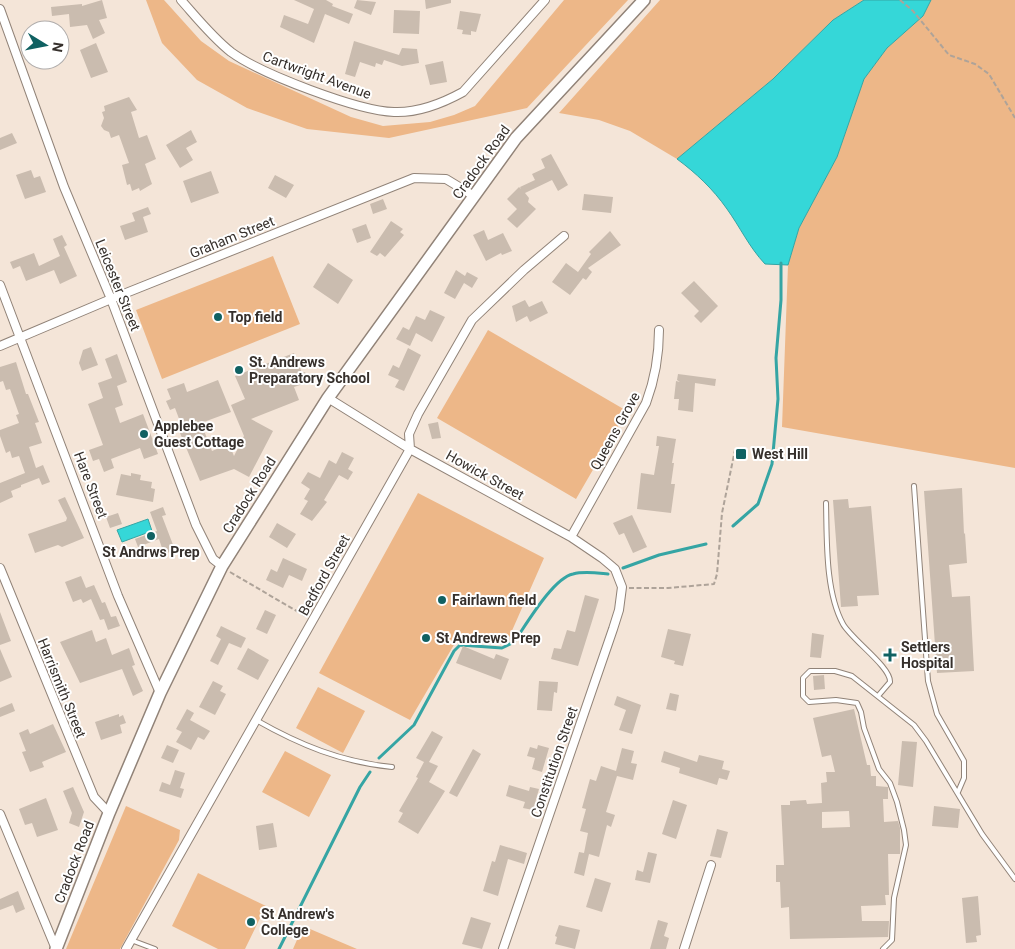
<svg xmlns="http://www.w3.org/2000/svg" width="1015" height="949" font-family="Roboto,sans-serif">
  <rect width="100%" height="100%" fill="#f4e5d8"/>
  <path fill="#edb788" d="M146,0H164L201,41L229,61L351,117L383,126L430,122L454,115L475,106L564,0H628L527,108L389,138L307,129L247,108L197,80L162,43Z
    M660,0H864L833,20L773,79L677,159L630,131L599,120L559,113Z
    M931,0H1015V468L782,427L788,265L799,228L837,157L864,79L887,48L923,16Z
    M273,256L300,324L162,379L136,310Z
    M488,330L627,411L576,499L437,418Z
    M418,493L544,558L507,642L455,643L410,720L319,673Z
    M318,687L365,711L343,753L296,728Z
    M285,751L331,775L309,817L262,792Z
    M126,806L180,830L179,840L120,949H66Z
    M198,873L266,906L245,949H218L172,926Z
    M303,926L357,949H293Z"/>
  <path fill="#35d7d8" stroke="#35a5a4" d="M864,0H931L923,16L887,48L864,79L837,157L799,228L788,265L765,264C749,247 740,227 727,209C713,189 696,173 677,159L773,79L833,20Z
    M148,519L152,531L122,542L117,530Z"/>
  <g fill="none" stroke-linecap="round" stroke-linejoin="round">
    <path stroke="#35a5a4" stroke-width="3" d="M733,526L758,504L772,464L778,399L776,358L781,300V263
      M623,568L659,555L706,544
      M379,758L414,725L454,651L460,645L502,648L514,642C526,625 553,578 573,574C584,571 597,573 608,574
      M279,949L360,787L370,772"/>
  </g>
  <path fill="#cabcaf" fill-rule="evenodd" d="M102,0L107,18L99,20L105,33L93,39L87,25L70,27L69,14L52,16L51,7L82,4V6Z
    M294,0H326L333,4L332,6L353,14L349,24L325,14L314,43L280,27L284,15L308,24L314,9Z
    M357,0L376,2L371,15L354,8Z
    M425,0H451V3L426,9Z
    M394,10L420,11L419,34L393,33Z
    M460,11L481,14L476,32L471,31V35L462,34L463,30L457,29Z
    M354,41L399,55L402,48L417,49L419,63L402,66L384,60L382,65L376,63L375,67L360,62L355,77L345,74Z
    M96,43L108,72L91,78L80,50Z
    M443,61L447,82L430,85L425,65Z
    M129,97L137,110L131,112L139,138L147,135L156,159L145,164L152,184L140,191L139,188L132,191L130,184L127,185L122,165L129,163L119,135L111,138L109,132L104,130L101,126L104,118L102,112L105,111L104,106Z
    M191,130L197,142L186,148L193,160L180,168L166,145Z
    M12,133L17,143L0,150V138Z
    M551,154L568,185L558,191L552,180L525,193L529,198L528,202L536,209L517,228L507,219L517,209L507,199L519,187L521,189L520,187L535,180L532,174L545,168L541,159Z
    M31,170L34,178L40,176L46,192L25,199L16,175Z
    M211,171L219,193L191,203L183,181Z
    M275,175L294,185L286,198L268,188Z
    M584,194L613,197L611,213L582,210Z
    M383,199L387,209L373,214L370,204Z
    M148,207L151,214L143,217L148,232L125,240L120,226L135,221L132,213Z
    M391,221L403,229L400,232L404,235L385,257L380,253L377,256L370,252Z
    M366,224L371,238L357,243L352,229Z
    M484,230L488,240L503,233L512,251L502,255L501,253L486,261L473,235Z
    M610,231L621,245L588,268L592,272L586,280L583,278L570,295L552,282L566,263L578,272L591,254L589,252Z
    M62,235L67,245L64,247L77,276L60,284L54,270L26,281L20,266L13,269L10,262L34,253L39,266L60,256L53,239Z
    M328,263L353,280L338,304L313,287Z
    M456,270L465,276L467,272L478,278L472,288L464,283L455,299L444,293Z
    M694,281L718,306L701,323L694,316L699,311L681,293Z
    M525,300L529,307L542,301L548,313L530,322L527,316L516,322L512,306Z
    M430,310L445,317L432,342L416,333L410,346L396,339L403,327L409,330L416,316L425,320Z
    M91,347L98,365L82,371L79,363L83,350Z
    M408,348L421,355L404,391L395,387L399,380L388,375L393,365L399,368Z
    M294,353L302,373L305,372L309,382L294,387L299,400L251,419L273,431L249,477L234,469L200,481L180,433L184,432L175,408L170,410L166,401L171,399L167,389L184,383L187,392L218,380L231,412L201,423L212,451L229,444L234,456L244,436L231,405L245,399L235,376Z
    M117,354L127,382L117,386L123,405L115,408L120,423L143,414L158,454L144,459L140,448L111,459L114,468L104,472L99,459L93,461L89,450L103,445L88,404L103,398L98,383L112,378L105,359Z
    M16,362L26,394H28L39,422L35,423L42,443L29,447L36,468L43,465L50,482L42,485L39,478L21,485V487L11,491L13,497L0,503V483L25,473L19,456L12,458L10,451L6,453L0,436V430L19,423L16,415L19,414L10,389L6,390L3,381L0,382V367Z
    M678,374L716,379L715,386L695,383L693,412L678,410L679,399H674L676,381L680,382L677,380Z
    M438,422L441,438L432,439L428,424Z
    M657,436L676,439L672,463H674L671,484H675L671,513L637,509L641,473L654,475L659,446H656Z
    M342,452L354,458L348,469L353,472L348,480L339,475L324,500L327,502L312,521L300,514L308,501L304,499L310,489L301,483L308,472L320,478L329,460L336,464Z
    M131,473L141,475L140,480L152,482L151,488L155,489L153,502L116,495L121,474L131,476Z
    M962,488L964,534L965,533L967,563L949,565L952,597L970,596L974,671L937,673L924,491Z
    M65,497L84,538L62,547L58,545L35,553L28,534L66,521L67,518L58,500Z
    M848,499L849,508L871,506L879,595L857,596L858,606L841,607L833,500Z
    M163,507L166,515L162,516L175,550L164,554L159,539L138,547L135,539L157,531L150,512Z
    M118,513L122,524L110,528L106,517Z
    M632,515L647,547L633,553L624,533L619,535L613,523Z
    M277,523L296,534L287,548L269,537Z
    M283,558L307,569L302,581L289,575L283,588L266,580L271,569L277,572Z
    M81,576L86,588L94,585L102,603L105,602L111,617L116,616L120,626L108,630L104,619L100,620L91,599L83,603L81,599L73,602L65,582Z
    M585,595L599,599L578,666L551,659L554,648L561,649L567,630L575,632Z
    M265,610L276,615L267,634L256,629Z
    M0,612L11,641L0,645Z
    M221,626L246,638L241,648L229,643L218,665L210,661L221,639L216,636Z
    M668,629L691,634L683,666L674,664L675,661L661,657Z
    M92,630L96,642L106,638L112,655L129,648L135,665L132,666L143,691L133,696L122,669L80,683L60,642Z
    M812,633L824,635L821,658L810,657Z
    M463,646L494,659L496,654L509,659L501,680L456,663Z
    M248,648L269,660L258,680L237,669Z
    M0,649L12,677L0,682Z
    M824,675L825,689L814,690L813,676Z
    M213,681L223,686L220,691L226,694L215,715L199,707Z
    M539,681L558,682L557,693L554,692L552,711L537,710Z
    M670,693L679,695L676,711L666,709Z
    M617,696L641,705L632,734L619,730L626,710L614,705Z
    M12,703L15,711L0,717V708Z
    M187,709L194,713L190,720L210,731L204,740L198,737L191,750L176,742L182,732L176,729Z
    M854,709L867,765H870L871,776H876V786L888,787V799H883L884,822L898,821L900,828V854H888L889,895H885L886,905L861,906L862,921H889L888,937L790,939L789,907L781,908L780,882H776V865H784L781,805H790V801L806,800L807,804L822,803L821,783L827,782L826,772H835L831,755L822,757L813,718ZM849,811L850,827L822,828V812Z
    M119,714V717L123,715L126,723L120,725L122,733L101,740L95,722Z
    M53,724L66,752L42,762L44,767L30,772L22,752L26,751L19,733L28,729L30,734Z
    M432,731L443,737L429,762L438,766L429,782L445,791L418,834L398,822L403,813L399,811L418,778L416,777L424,762L416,758Z
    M902,741L917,742L913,787L898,785Z
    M167,745L179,750L173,763L161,758Z
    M538,745L549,748L542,772L532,769L535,758L527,756L530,747L537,749Z
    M622,748L634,751L631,763L637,764L633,780L617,776L606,812L615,815L611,827L607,825L599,857L589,854L584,876L574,873L579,852L584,853L588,833L580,831L586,809L582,808L590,779L596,781L601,766L616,771Z
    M473,749L481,754L457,797L449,793Z
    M664,751L697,762L699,755L724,761L722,769L730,771L727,780L719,778L717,785L679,773L680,768L661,762Z
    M175,770L185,773L180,788L184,789L181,798L159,791L162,782L170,785Z
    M509,785L529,791L530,787L539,789L533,810L523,808L525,802L506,796Z
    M73,787L84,812L79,827L69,823L72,813L63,791Z
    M46,798L58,830L37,837L32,823L25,825L19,809Z
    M673,800L687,805L676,839L662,834Z
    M934,806L960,809L958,828L932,826Z
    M273,823L277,847L259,850L256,826Z
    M717,829L728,832L721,858L710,856Z
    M500,845L527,853L524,864L508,859L498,896L483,891L492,861L495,862Z
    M648,852L657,854L650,883L635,880L637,870L643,872Z
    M595,878L611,883L602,912L586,907Z
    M18,891L25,909L16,913L13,905L0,910V899Z
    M978,896L981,935L976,936L977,942L966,943L962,898Z
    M471,917L491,923L482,949L462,944Z
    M658,920L668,923L664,936L669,938L666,949H650Z
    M559,925L580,930L575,949L555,944L557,937L555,936Z"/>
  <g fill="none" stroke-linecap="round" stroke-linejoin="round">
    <defs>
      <path id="service" d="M914,486L928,681L937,714L964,761V778L958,792
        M826,503C827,539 825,591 843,624C852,640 891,667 890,682L878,696
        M256,720C300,745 341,762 392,767
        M131,940L155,949
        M883,949L892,940L894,898L906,845L904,830L897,802L890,783L879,769L864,728L861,712L857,703L836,700L809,702L803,696V678L810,671H835L852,676L914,725L926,741L982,834L1015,879"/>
      <path id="minor" d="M181,0C197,18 212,37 231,52C261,74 358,111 394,112C418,113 443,103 463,92L545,0
        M0,9L64,187L111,299L196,525L213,559L222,566
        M0,285L118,596L160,693
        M0,346L111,299L414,178L446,179L474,196
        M328,398L410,449L571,537L602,558L615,569L622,587L619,610L613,629L503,949
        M571,537L646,403C655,379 659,355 659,330
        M0,568L94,797L109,813
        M0,814L56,949
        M126,949L410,449L409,434L418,414L472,320L524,270L564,236
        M684,949L711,865"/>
      <path id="secondary" d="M56,949L109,813L160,693L222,566L328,398L516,138L644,0"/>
    </defs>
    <use href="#service" stroke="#918378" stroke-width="6"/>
    <use href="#minor" stroke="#918378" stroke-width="10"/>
    <use href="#secondary" stroke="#918378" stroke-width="14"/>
    <path stroke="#aea399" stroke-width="2" stroke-dasharray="5 2.5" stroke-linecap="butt" d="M900,0L913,11L949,55L975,64L989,74L1015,118
      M230,572L305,616
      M629,588H668L714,584L717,574L722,513L735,450"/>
    <use href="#service" stroke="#fff" stroke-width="4"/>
    <use href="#minor" stroke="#fff" stroke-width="8"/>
    <use href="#secondary" stroke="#fff" stroke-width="11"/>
  </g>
  <g fill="#106162" stroke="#fff" stroke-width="2">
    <circle cx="218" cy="317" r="5"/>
    <circle cx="239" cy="370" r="5"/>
    <circle cx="144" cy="434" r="5"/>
    <rect x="735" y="448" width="12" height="12" rx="2.5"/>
    <circle cx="151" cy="536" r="5"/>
    <circle cx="442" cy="600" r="5"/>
    <circle cx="426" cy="638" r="5"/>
    <path d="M887.5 647.5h5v5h5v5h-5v5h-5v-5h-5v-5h5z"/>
    <circle cx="251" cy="922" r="5"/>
  </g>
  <g text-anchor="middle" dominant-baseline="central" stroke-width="4" stroke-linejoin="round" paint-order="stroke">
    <g font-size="14" fill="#36302c" stroke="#fff">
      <text transform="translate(317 75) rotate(20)">Cartwright Avenue</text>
      <text transform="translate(481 162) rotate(-54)">Cradock Road</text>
      <text transform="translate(232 237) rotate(-22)">Graham Street</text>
      <text transform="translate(118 285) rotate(68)">Leicester Street</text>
      <text transform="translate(615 431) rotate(-61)">Queens Grove</text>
      <text transform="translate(485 475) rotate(29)">Howick Street</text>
      <text transform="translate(91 485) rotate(69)">Hare Street</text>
      <text transform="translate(249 495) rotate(-58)">Cradock Road</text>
      <text transform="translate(324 575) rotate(-61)">Bedford Street</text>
      <text transform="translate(62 688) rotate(68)">Harrismith Street</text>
      <text transform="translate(554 762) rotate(-71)">Constitution Street</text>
      <text transform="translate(74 862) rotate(-69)">Cradock Road</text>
    </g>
    <g font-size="14" font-weight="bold" fill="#36302c" stroke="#fff" text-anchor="start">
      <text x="228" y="317">Top field</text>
      <text x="249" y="362">St. Andrews<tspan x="249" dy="16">Preparatory School</tspan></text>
      <text x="154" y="426">Applebee<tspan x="154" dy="16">Guest Cottage</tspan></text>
      <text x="752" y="454">West Hill</text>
      <text x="151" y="552" text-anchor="middle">St Andrws Prep</text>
      <text x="452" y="600">Fairlawn field</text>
      <text x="436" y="638">St Andrews Prep</text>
      <text x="901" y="647">Settlers<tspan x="901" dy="16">Hospital</tspan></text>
      <text x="261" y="914">St Andrew's<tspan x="261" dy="16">College</tspan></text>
    </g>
  </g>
  <g transform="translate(45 45) rotate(100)"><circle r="24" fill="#ffffff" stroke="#afacab"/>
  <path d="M0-4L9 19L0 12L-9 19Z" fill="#106162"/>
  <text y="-8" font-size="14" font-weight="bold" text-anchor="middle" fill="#36302c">N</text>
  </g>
</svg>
